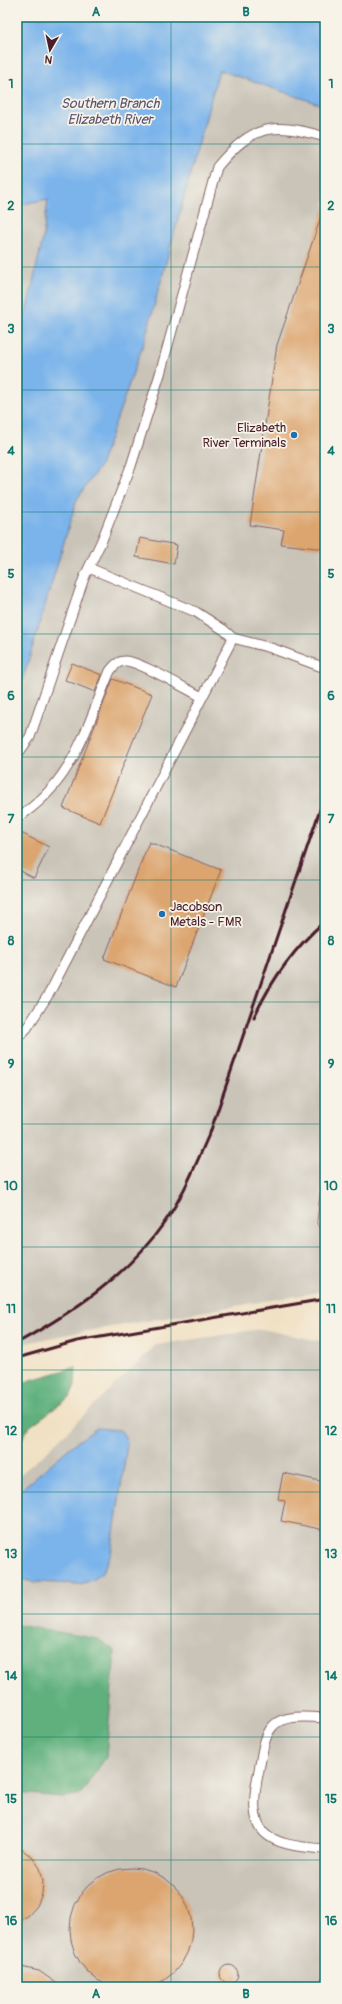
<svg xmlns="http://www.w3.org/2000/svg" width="342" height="2004" font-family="Pangolin,sans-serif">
  <rect width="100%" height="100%" fill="#f7f3e8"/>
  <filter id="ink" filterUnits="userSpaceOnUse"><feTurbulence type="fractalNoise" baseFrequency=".025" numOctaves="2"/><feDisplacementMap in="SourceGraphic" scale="8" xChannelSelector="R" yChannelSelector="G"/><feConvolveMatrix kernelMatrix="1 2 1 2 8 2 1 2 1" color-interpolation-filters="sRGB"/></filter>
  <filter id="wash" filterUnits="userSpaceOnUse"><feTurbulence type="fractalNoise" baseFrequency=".012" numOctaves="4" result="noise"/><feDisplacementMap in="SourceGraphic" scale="16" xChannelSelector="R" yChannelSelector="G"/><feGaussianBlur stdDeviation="0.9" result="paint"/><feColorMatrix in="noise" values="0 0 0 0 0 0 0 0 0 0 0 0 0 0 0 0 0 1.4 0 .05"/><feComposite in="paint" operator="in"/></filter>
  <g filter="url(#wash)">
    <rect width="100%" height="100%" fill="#f1e1c4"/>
    <path fill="#c9c3b8" d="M219,69L325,106V1291L64,1335L17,1345V699L77,499L100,466L184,193Z
      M49,198L43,238L17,352V205Z
      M261,1329L325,1342V1987H17V1477L43,1455L156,1345Z"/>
    <path fill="#5eb07d" stroke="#546854" d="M76,1367L75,1385L70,1397L29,1427L17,1447V1384Z
      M17,1625L98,1639L115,1651L106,1757L80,1795L61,1797L17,1793Z"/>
    <path fill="#7ab4eb" stroke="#626a8b" d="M17,17H325V106L219,70L145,339L100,466L77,499L17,699V352L43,238L48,199L17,205Z
      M97,1428L120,1430L126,1438L127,1445L111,1554L102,1573L93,1580L80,1584L36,1582L17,1579V1493L74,1444Z"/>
    <g id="blocks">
      <path fill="#dca56f" d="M323,211H325V549L281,544L284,530L250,525L277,345Z
        M140,538L177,545L174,564L136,557Z
        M72,663L102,675L95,692L65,680Z
        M113,679L152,694L100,823L63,808Z
        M17,831L49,847L34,878L17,869Z
        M149,842L221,870L176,987L104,959Z
        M283,1473L325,1482V1530L281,1521L285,1501L278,1499Z
        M17,1846L32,1857L40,1868L43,1881L42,1894L37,1906L28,1916L17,1922Z
        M70 1929a61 61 0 1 1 122 0a61 61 0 1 1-122 0Z
        M220 1974a9 9 0 1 1 18 0a9 9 0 1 1-18 0Z
        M17,1966L39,1971L62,1987H17Z"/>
    </g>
  </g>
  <g filter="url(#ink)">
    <use href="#blocks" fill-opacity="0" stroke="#846361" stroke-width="1"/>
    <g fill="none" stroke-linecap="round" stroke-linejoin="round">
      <defs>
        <path id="service" d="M233,638L271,648L325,668
          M17,755L30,737L84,578L102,540L131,466L160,374L217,167C253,124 272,122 325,137
          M17,818C73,783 86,728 110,671C114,666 118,661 125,661C137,660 188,690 202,697
          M17,1038L27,1028L50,992L233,638L224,630L196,612L89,568
          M325,1195L322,1222H325
          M325,1718C311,1717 283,1714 273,1726C263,1737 262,1756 259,1770C245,1834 264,1845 325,1849
          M324,1987L325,1982"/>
      </defs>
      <use href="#service" stroke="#846361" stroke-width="11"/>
      <use href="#service" stroke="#fff" stroke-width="9"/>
      <path stroke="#4a1f2b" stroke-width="3" d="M254,1017C271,981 295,947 325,921
        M17,1343C73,1312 127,1276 164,1223C184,1195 197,1161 211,1130L325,795
        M17,1358L77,1341L325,1299"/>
    </g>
  </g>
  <path fill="none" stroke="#0f766e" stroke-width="1" stroke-opacity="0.55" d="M171,17V1987M17,144H325M17,267H325M17,390H325M17,512H325M17,634H325M17,757H325M17,880H325M17,1002H325M17,1124H325M17,1247H325M17,1370H325M17,1492H325M17,1614H325M17,1737H325M17,1860H325"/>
  <g fill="#1f6fb2" stroke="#f7f3e8" stroke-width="1.5">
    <circle cx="294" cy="435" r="4"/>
    <circle cx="162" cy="914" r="4"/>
  </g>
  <g text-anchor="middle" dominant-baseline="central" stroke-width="3.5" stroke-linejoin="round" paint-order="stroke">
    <g font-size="13" fill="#4a1f2b" stroke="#f7f3e8" text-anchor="end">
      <text x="286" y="428">Elizabeth<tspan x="286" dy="15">River Terminals</tspan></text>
      <text x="170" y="907" text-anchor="start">Jacobson<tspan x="170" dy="15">Metals - FMR</tspan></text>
    </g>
    <g font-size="14" font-style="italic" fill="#5b536e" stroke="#f7f3e8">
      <text x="110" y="103">Southern Branch<tspan x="110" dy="16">Elizabeth River</tspan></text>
    </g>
  </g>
  <rect width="342" height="2004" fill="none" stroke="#f7f3e8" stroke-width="44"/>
  <g transform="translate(50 50) rotate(189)" stroke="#f7f3e8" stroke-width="3" paint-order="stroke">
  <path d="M0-3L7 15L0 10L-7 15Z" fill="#4a1f2b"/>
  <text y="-6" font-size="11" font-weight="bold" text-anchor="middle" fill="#4a1f2b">N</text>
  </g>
  <rect x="22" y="22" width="298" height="1960" fill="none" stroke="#0f766e" stroke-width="1.5"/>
  <g font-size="13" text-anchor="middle" font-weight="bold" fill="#0f766e">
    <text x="96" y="16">A</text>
    <text x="246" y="16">B</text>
    <text x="11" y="88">1</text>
    <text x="331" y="88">1</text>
    <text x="11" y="210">2</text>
    <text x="331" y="210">2</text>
    <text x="11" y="333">3</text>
    <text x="331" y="333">3</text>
    <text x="11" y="455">4</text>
    <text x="331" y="455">4</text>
    <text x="11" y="578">5</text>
    <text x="331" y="578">5</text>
    <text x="11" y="700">6</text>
    <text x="331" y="700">6</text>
    <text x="11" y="823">7</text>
    <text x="331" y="823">7</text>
    <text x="11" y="945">8</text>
    <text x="331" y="945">8</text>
    <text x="11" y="1068">9</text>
    <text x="331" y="1068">9</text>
    <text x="11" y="1190">10</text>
    <text x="331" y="1190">10</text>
    <text x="11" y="1313">11</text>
    <text x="331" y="1313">11</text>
    <text x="11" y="1435">12</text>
    <text x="331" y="1435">12</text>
    <text x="11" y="1558">13</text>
    <text x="331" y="1558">13</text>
    <text x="11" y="1680">14</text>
    <text x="331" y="1680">14</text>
    <text x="11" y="1803">15</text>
    <text x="331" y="1803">15</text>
    <text x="11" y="1925">16</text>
    <text x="331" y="1925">16</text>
    <text x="96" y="1998">A</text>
    <text x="246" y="1998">B</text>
  </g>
</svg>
